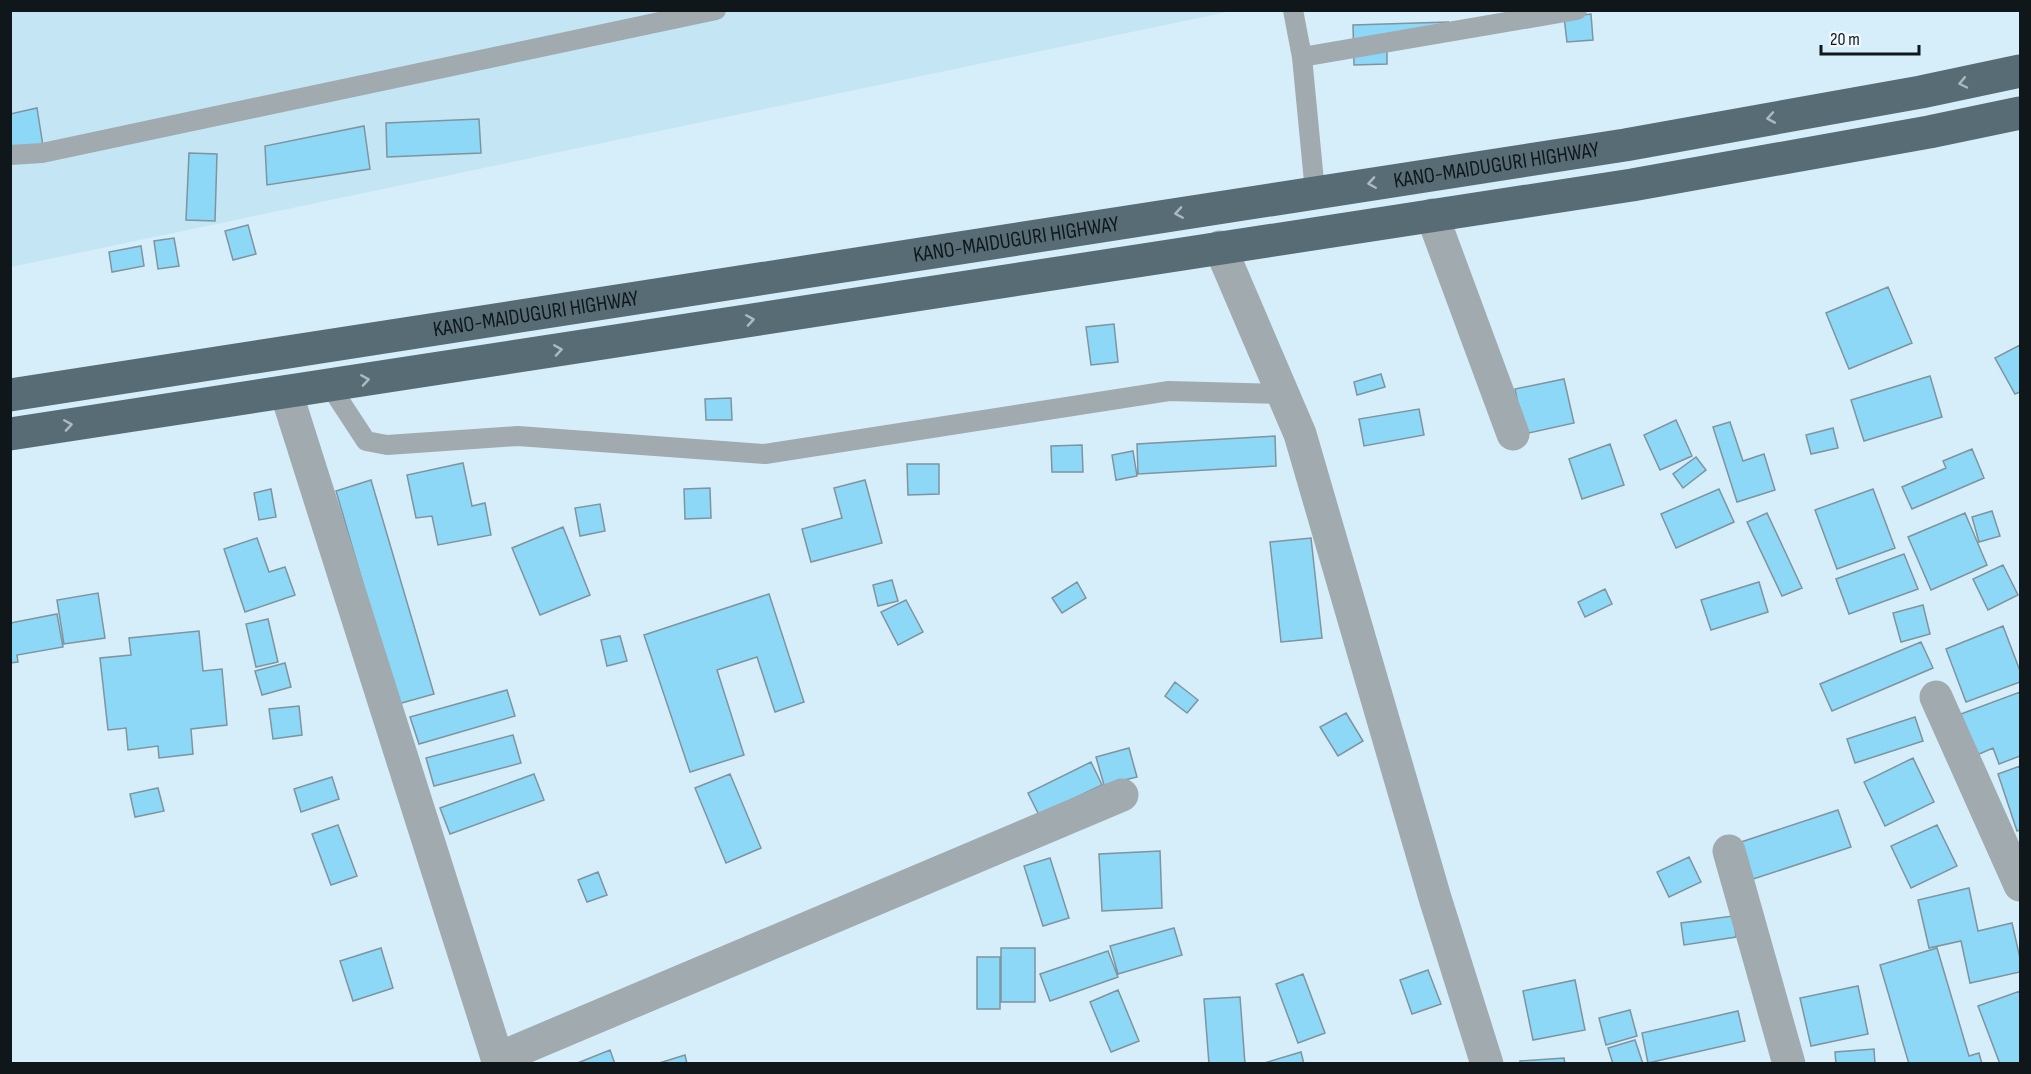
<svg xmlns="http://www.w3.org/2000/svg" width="2031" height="1074" font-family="'Sofia Sans Condensed',sans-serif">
  <rect width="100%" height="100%" fill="#d6eef9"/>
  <path fill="#c4e5f4" d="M11,10L1232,11L11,267Z"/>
  <path fill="#8dd8f7" stroke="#7e949f" stroke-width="1.5" d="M1591,14L1593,40L1567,42L1564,17Z
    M1449,22L1387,41V64L1354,65L1353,25Z
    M37,108L43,146L10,148V114Z
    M479,119L481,153L387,157L386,123Z
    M364,126L370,169L267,185L265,146Z
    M189,153L217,154L215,221L186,220Z
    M248,225L256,254L233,260L225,231Z
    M174,238L179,266L158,269L154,241Z
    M141,246L144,266L112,272L109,252Z
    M1888,287L1912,343L1849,369L1826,313Z
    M1114,324L1118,362L1091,365L1086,327Z
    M2020,345V392L2015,394L1995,358Z
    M1381,374L1385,387L1357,395L1354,382Z
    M1930,376L1942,417L1864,441L1851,400Z
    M1564,379L1574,423L1524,434L1515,389Z
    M731,398L732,420H706L705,399Z
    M1419,409L1424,435L1364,446L1359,419Z
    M1676,420L1692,456L1660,470L1644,435Z
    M1730,422L1743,461L1764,454L1775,490L1737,502L1713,427Z
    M1833,428L1838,448L1811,454L1806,435Z
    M1275,436L1276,466L1138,474L1137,444Z
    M1610,444L1624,485L1582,499L1569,459Z
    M1082,445L1083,472H1052L1051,446Z
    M1972,449L1984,478L1912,509L1902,487L1946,468L1943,461Z
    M1133,451L1137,476L1116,480L1112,455Z
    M1696,457L1706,470L1683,488L1673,474Z
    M463,463L472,506L485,503L491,535L438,545L432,516L416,518L407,475Z
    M907,464H939V494L908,495Z
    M371,480L434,694L398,704L336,491Z
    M865,480L882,543L811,562L802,529L842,518L834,488Z
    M710,488L711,518L685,519L684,489Z
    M271,489L276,517L259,520L254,493Z
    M1719,489L1734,522L1676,548L1661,514Z
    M1873,489L1895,548L1837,569L1815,510Z
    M600,504L605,531L580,536L575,508Z
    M1992,511L2000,536L1979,542L1972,517Z
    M1767,513L1802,588L1782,596L1747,522Z
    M1965,513L1987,565L1931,590L1908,537Z
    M563,527L590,595L540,615L512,548Z
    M257,538L269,572L285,567L295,595L245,612L224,549Z
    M1311,538L1322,638L1281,642L1270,542Z
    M1904,554L1918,589L1849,614L1836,579Z
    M2003,565L2018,595L1988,610L1973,579Z
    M892,580L898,601L878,606L873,585Z
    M1077,582L1086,598L1062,613L1052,598Z
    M1759,582L1768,612L1711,630L1701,600Z
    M1605,589L1612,604L1585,617L1578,602Z
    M98,593L105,638L64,644L57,600Z
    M769,594L804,702L775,712L757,657L717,670L744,755L690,772L644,635Z
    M906,600L923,632L898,645L881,612Z
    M1923,605L1930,634L1901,642L1893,613Z
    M57,614L63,647L17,655L18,662L10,663V623Z
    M268,619L278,662L256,667L246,624Z
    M2003,626L2020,671V682L1966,702L1946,649Z
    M199,631L203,671L222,669L227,725L191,729L193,754L159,758L158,746L128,750L126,728L108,730L100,658L131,655L129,638Z
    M620,636L627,661L607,666L601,640Z
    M1921,642L1933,668L1832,711L1820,684Z
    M285,663L291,687L262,695L255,671Z
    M1175,682L1198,700L1187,713L1165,696Z
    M507,690L515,716L419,744L410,717Z
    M2020,692V756L1999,764L1993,748L1977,755L1961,714Z
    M299,706L302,735L273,739L269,709Z
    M1346,713L1363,741L1338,756L1320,727Z
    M1915,717L1923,741L1855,763L1847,739Z
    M513,735L521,763L434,786L426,758Z
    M1129,748L1137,777L1104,785L1096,757Z
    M1913,758L1934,802L1885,826L1864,782Z
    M1091,762L1102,785L1039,815L1028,793Z
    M2020,766V830L2017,831L1998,774Z
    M534,774L544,800L450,834L440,808Z
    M730,774L761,848L726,863L695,788Z
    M332,777L339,799L301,812L294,789Z
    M158,788L164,811L135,817L130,794Z
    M1838,810L1851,847L1753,879L1741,842Z
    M338,825L357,876L331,885L312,834Z
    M1937,825L1957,866L1911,888L1891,846Z
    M1160,851L1162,908L1102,911L1099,854Z
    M1689,857L1701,882L1669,897L1657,872Z
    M1050,858L1069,918L1043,926L1024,866Z
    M598,872L607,895L587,902L578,880Z
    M1969,888L1978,931L2012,923L2020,958V972L1970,983L1961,941L1929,948L1918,900Z
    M1733,916L1736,937L1684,945L1681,923Z
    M1174,928L1182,955L1118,974L1110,946Z
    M381,948L393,988L353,1001L340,961Z
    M1001,948H1035V1002H1001Z
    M1937,948L1969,1056L1979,1053L1982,1064H1909L1880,965Z
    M1108,951L1118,977L1050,1001L1040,974Z
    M977,957H1000V1009H977Z
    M1428,970L1441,1004L1412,1014L1400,980Z
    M1303,974L1325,1033L1298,1043L1276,984Z
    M1575,980L1585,1030L1533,1040L1523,991Z
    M1858,986L1868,1034L1811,1046L1800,998Z
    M1118,990L1139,1041L1111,1052L1090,1002Z
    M2020,991V1064H2000L1978,1006Z
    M1240,997L1245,1064H1209L1204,999Z
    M1630,1010L1637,1036L1606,1045L1599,1018Z
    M1738,1011L1745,1041L1648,1063L1642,1033Z
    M1635,1040L1643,1064H1613L1608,1048Z
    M1874,1049L1875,1064H1836L1835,1052Z
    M610,1050L615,1064H575Z
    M1301,1052L1304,1064H1261Z
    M685,1055L687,1064H656Z
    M1564,1058L1565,1064H1520V1061Z"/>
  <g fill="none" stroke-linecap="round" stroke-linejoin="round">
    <path stroke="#a0aaaf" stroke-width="20" d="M1293,10L1302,57L1315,192
      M1302,57L1577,10
      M10,155L42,153L716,10
      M330,386L366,441L387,445L518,436L765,454L1169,391L1283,394"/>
    <path stroke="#a0aaaf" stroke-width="33" d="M1432,215L1513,434
      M1220,247L1300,434L1435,898L1487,1064
      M286,392L499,1064
      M1936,697L2020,885
      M1729,851L1789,1064
      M497,1059L1122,795"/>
    <g stroke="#586c75" stroke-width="33">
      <path id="s1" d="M10,395L1625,145L1921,92L2020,71"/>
      <path d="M10,434L1632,185L1929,132L2020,113"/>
    </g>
  </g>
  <defs><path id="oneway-chevron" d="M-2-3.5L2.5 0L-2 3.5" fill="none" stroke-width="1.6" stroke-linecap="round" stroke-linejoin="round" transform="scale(1.5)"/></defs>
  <g stroke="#abbac0">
    <use href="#oneway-chevron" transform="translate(1963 83) rotate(168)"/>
    <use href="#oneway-chevron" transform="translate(1771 118) rotate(170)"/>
    <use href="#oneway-chevron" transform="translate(1372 183) rotate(171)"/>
    <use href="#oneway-chevron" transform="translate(1179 213) rotate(171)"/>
    <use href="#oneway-chevron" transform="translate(750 320) rotate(-9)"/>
    <use href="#oneway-chevron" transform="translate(558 350) rotate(-9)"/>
    <use href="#oneway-chevron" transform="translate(365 380) rotate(-9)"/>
    <use href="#oneway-chevron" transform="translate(68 425) rotate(-9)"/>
  </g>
  <g text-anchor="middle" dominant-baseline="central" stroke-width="5" stroke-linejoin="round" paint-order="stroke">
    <g font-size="22" fill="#0f171b" stroke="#eff9fd">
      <text stroke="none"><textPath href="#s1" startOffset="1504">KANO-MAIDUGURI HIGHWAY</textPath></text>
      <text stroke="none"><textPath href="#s1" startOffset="1018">KANO-MAIDUGURI HIGHWAY</textPath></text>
      <text stroke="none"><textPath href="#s1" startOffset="532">KANO-MAIDUGURI HIGHWAY</textPath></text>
    </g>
  </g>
  <rect width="2031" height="1074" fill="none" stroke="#0f171b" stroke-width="24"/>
  <path d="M1821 45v9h98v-9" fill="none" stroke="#0f171b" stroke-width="3"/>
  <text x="1830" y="45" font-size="18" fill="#0f171b" stroke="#eff9fd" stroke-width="4.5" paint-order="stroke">20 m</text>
</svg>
